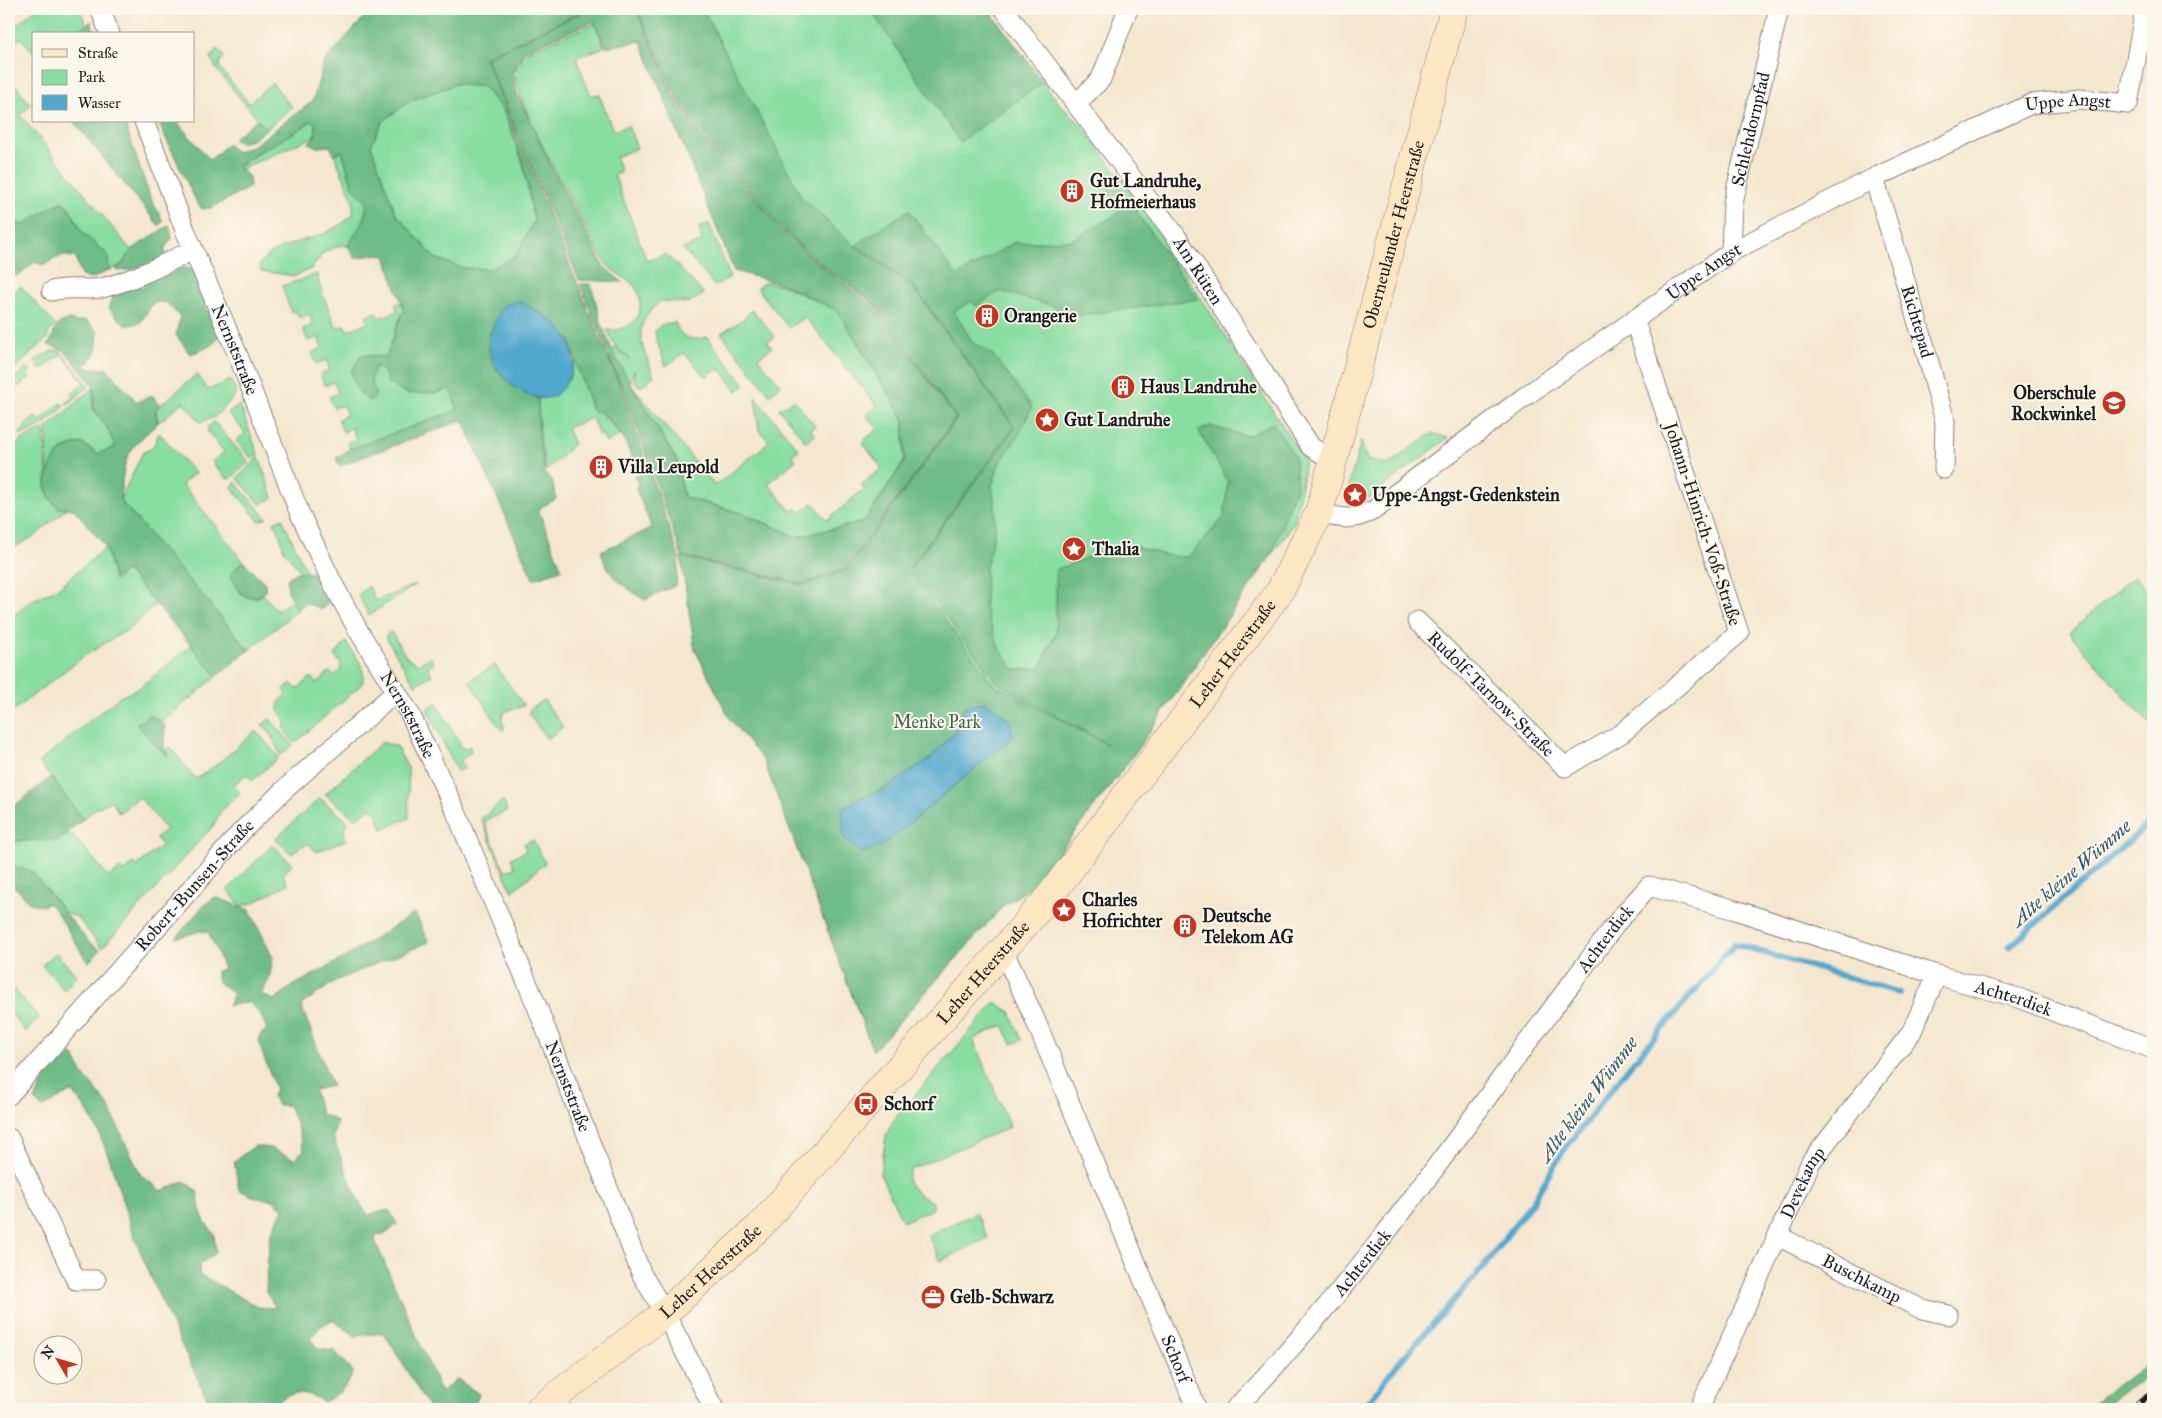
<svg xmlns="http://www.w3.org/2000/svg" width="2162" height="1418" font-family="'IM FELL Great Primer',serif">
  <rect width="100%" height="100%" fill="#fbf7ec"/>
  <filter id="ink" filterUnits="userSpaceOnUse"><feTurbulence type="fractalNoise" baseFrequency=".02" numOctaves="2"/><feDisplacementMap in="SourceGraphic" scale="10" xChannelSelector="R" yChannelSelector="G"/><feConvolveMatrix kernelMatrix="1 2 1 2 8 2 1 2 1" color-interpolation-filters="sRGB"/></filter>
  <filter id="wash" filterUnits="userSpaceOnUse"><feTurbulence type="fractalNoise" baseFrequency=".0096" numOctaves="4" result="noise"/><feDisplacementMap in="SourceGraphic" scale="20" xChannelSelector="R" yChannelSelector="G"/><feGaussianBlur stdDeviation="1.12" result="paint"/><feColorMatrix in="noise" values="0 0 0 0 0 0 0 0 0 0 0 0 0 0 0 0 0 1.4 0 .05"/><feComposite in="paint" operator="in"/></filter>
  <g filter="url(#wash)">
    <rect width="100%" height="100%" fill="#f5e6ce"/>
    <path fill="#88dda0" stroke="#527c5e" d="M36,9H79L87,25L75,34H34V53L21,38L9,48V31Z
      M637,9H988L1060,105L1081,124L1149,217L1305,461L1295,521L1132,757L1034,885L1004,905L873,1051L764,761L730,719L695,649L681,557L803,585L847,570L957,418L876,306L811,256L779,225L683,110Z
      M595,23L604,47L576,58L591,96L599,94L613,131L628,126L637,148L616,157L621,172L614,175L647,261L666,254L704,294L689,303L660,301C630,328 641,343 654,376L641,387L635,383L634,370L631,381L623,390L609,359L615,348L630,359L616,347L607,330C627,331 642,322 640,300C638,278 614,277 605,262C593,244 584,224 574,205C551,163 525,118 514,72L525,53Z
      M217,48L224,57L219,63L220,68L249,103L272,83L292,107L266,129L216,69L211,58Z
      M9,77L31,105L20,115L131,250C125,260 122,267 109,270L108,255L83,233L69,207L62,202L43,212L24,225L9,222Z
      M456,84L484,87L504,112L523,163L534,221L516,256L490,269L462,268L435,258L396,214L371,146L382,122L410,101Z
      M311,121L316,125L315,136L241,169L238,167C260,149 288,139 311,121Z
      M342,151L353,188L367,202L364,220L348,246L342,245L324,252L311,269L295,276L261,271L260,264C271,246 308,241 327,232C337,228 344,222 353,215V200L334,154Z
      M709,223L730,277L715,286L683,249L702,241L699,227Z
      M318,274L319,284L336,328L345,325L347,331L368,323L366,316L376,312L379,318L398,311L395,305L402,302L404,311C396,325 393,341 386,357L362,355L351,372L368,383L374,366L435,393L450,389L458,410L350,449L347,443L356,439L352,428L343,432L338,419L347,415L343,405L334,408L329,397L338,393L334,382L325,386L320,374L330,370L326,360L316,364L312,353L322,348L318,337L308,341L303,329L313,325L309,314L299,318L296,311L291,312L282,286Z
      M765,282L785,286L838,311L904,420V461L864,522L797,537L743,513L684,497L677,460L633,387L715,486L769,442L759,430L755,397L799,450L792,455L796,460L768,484L792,512L796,508L801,513L813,503L827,520L864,489L862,484L882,468L862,442L878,429L866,415L877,406L805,317L789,328L757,288Z
      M21,286L55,325L47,335L49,337L9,374V295Z
      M752,310L775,337L767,342L772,347L758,358L781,386L770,395L721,333L742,320Z
      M675,322C680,339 691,341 707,337L745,385L737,391L719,368L706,377L684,353L666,366L656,338L655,331L661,325Z
      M52,351H60L89,386L67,405L66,403L74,396L72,394L84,382L62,354L41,370L34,361Z
      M575,360L593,412L600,411L621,435L606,443L602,434L599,436L592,418L567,428L574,444L546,471L540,438L538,399L555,396L569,379Z
      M27,367L31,371L27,374L30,377L18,387L15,382L9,387V383Z
      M197,374L208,390L231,380L237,394L215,417L200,422L183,402L158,423L156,409Z
      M93,388V409L107,427L115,447L98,454L82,443C60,447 57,453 48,473L47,428Z
      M794,400L815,426L810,429L815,435L806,442L779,409Z
      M61,403L64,407L43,425L21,435L20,433L25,428L24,426L36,417L40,421Z
      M240,405L258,454L252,459L236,441L245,433L228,413Z
      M214,422L249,462L230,479L226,478L212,462L224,452L207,431L209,429L207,427Z
      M44,429L47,476L45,486L50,499L58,508L66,509L36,535L9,550V450L22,440Z
      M159,433L195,473L182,484L243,561L231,574C233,588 247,606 263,594L277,611L290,601L298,610L249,650L120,500L143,452C154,450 155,443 159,433Z
      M1432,433L1448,438L1355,508L1348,504L1346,496L1361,441L1367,460L1388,465Z
      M259,457L273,498L260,504L237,478Z
      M235,482L267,518L259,521L232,488Z
      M282,518L307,573L303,575L284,550L278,529L274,522Z
      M106,547L114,579L126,570L156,604L129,629L84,656L9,714V620L30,601L57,589Z
      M2134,576L2153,597V728L2069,633Z
      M417,584L369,615L358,595L369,586L375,601Z
      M391,632L407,658L419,664L430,657L434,664L428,667L432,675L415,685L385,636Z
      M346,642C355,656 368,668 362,684L295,743L284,730L285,721L278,709L279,702L287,694L284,689L291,683L297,689L311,677L315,683C323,680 324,677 329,671L334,676L341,669V664L335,655Z
      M191,646L217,676L162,722L150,715L136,724L168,755L165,751L170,747L196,779L216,765L256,731L279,757L253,780L246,775L233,785L240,793L221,811L213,826L102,948L77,917L64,912L32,872L26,869L9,868V841L58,840L68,833L75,837L109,877L120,869L123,872L134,863L137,866L162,845L156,838L166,829L139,797L119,813L112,801L98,807L83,819L39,762L118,698L139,688Z
      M495,665L524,705C517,710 511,708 503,713L502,722L505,727L502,731L469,681Z
      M544,700L563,727L547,739L529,714L530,709Z
      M436,703L464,750L469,746L471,752L460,761L465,768L457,771L427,709Z
      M270,719L293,745L281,755L268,729L262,725Z
      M382,742L396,746L408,768L409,818L382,829L376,812L370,808L356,819L325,794Z
      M320,798L348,822L344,830L346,840L316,852L309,844L301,846L292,854L275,839Z
      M503,800L507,811L484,822L505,871L515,868L511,858L526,851L524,844L533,840L545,863L512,892L481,819Z
      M273,845L292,864L283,875L288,884L253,903L241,906L227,890Z
      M56,953L77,976L64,990L42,965Z
      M14,989L39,1018L26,1032L9,1011V993Z
      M995,1002L1010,1012L1022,1040L1012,1044L1003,1025L973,1039L1010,1127L911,1169L907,1179C912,1191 921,1197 933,1202L932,1209L903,1222L880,1174L886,1136L893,1121Z
      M976,1213L988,1238L940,1261L928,1235Z"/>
    <path fill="#6ebc86" stroke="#456c51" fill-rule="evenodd" d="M393,9H587L485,58L624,397L679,557L676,585L645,600C623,585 608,578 601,551L652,528L636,489L638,483L634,476L639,473L622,435L600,411L593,412L575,360L569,337L509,383L538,399L539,438L545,473L552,480L556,499L538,509L562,570L533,579L463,420L339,466L336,458L350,449L458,410L450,389L435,393L409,394L387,383L385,372L375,366L371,380L376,395L371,401C359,398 355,383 351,372L362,355L386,357C393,341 396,325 404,310L385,256L378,254L355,258L348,246L364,220L367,202L353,188L342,151L334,154L330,146L317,147L308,143L315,136L316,125L311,121C288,139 260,148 238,167L249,177L250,187L211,208L202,209L197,203L159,124L176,121L210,160L228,144L236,152L253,146L313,101L324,62L366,15ZM456,84L484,87L504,112L523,163L534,221L516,256L489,269L462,268L435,258L396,214L371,146L382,122L410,101Z
      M588,9H636L681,111L778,226L810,257L875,308L956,418L845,570L803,584L682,556L626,397L580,284H591L602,326L618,362L677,461L684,497L743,514L797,537L864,522L905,461L904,420L838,311L785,285L734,271L641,41L606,47L594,21L524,51L512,73L517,93L552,168L604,267L622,282L579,280L486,58Z
      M637,9H703L802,198L852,244L913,287L1014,427L908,570L994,685L1107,744L996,682L910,569L1015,428L914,286L856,245L909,210L957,276L1013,243L1072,240L1119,213L1106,186L1115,181L1198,299L1069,317L1053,306L1000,291L976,306L972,301L954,311L972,342L994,356L1032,407L1019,434L999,464L992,486L995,505V530L986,567L985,608L999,648L1015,670L1040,668L1056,632V570L1123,543L1168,556L1188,557L1224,517L1228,482L1199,431L1210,426L1248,436L1273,423L1295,457L1297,486L1270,557L1132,757L1034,885L1004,905L873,1051L764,761L730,719L695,649L681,557L803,585L847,570L957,418L876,306L811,256L779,225L683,110ZM964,707L1013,737L842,810L858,799L881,791L932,757L955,731Z
      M870,9H988L1043,82L960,142Z
      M91,21L95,34H75Z
      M257,119L266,129L252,140L240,143L233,139Z
      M73,121H124L150,197L163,221L159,226Z
      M62,202L68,207L83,233L108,255L109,270L91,279L81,276L76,258L63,255L43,265L35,262L17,276H9V222L24,225L43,212Z
      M169,225L172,238L164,249L168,260L128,270L117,271L116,269L124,262L131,250Z
      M177,267L195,269L208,302L205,309L221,320C220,345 211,347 190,354L176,335L180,317L166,302H154L140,323L126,326L108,308L117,285L156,276L172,274Z
      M69,320L76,322L86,320L98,332L96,353L89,363L84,364L87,368L107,369L137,402L152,395L159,404L155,411L157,424C124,453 125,456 120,500L249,650L217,676L127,570L114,580L106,547L74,509L58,508L50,499L45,486C51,461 55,449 81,443L97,454L115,447L107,427L94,409V386L65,351L48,345C57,333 52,322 69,320Z
      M243,561L265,583V592C249,605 234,590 231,574Z
      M296,572C321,572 325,575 332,599L322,609L306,603L298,609C290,599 287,592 287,579Z
      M150,715L165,726L164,747L168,755L167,756L136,724Z
      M51,777L83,819L58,840L9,841V810Z
      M9,868L26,869L32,872L88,941L100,950L89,962C72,942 66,922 49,903L44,906L30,903L9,881Z
      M215,897L250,910L273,958L269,980L261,994L274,1000L291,987L342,959L415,913L429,942L337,980L301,1005L332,1086L314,1090L321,1114L337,1121L333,1137L357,1199L368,1215L389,1210L397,1224L387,1233L376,1236L375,1241L441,1392L457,1379L479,1394L473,1409H430L384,1333L356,1336L332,1320L321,1326L310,1338L318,1349L335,1351L353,1372C347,1388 339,1394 324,1402C287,1380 287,1405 255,1409C241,1411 226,1409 212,1409C185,1352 157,1295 134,1236C116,1187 108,1131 72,1091L42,1108L35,1100L44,1080L68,1053L74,1056L82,1073L108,1105L140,1174L161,1191L184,1181L197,1191L200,1210L205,1222L214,1234L216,1253L200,1264L199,1274L258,1307L276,1308L266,1292L267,1270L270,1236L283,1209L273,1200L257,1198L239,1190L234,1161L255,1146L270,1148L294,1159L304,1150L295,1120L288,1105H278L272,1096L276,1090L258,1041L260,1035L267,1029L261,1015L249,1002L228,1006L234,993C222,986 217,986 216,971L224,969L215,946L208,932L200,931L176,938L203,906Z
      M2153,1359V1370L2101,1409H2087Z"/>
    <path fill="#51a8ce" stroke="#366275" d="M519,301C550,317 585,337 569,377C567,383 558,395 552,397C524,404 489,372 489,344C488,331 498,317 504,305Z
      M985,702L1010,720L1013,737L885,844L861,853L844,838L842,810L858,799L881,791L932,757L955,731L964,707Z"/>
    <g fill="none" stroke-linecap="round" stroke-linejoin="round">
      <path stroke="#51a8ce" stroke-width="6" d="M2009,947L2153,820
        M1363,1409L1396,1366L1481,1270L1533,1201L1564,1150L1629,1067L1735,944L1900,993"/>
    </g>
  </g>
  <g filter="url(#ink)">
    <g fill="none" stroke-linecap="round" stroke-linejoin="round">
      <defs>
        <g id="minor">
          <path d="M100,9L110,34"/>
          <path id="s1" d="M1004,9L1176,236L1311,447L1334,461"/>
          <path d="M1076,104L1101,79L1128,9"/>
          <path id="s2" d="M144,121L185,230L237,353L300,514L332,582L358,630L410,714L456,812L536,1004L642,1275L665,1313L714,1409"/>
          <path id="s3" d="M1874,178L1921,333L1945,421L1944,469"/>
          <path id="s4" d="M1731,252L1733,203L1779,9"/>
          <path d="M52,291C68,286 85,291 102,288C134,280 164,264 193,250"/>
          <path id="s5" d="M1319,513C1343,519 1352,521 1374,510L1527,395L1731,252L1874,178L2031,104L2080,99L2128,104L2145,9"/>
          <path id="s6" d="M1417,621L1565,767L1622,733L1739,633L1634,319"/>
          <path id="s7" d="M1003,950L1034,1017L1197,1409"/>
          <path id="s8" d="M9,1095L242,831L285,789L396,692"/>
          <path d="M9,1138L76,1280H96"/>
          <path id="s9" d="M1778,1236L1919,1308L1948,1315"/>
          <path id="s10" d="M1235,1409C1335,1305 1420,1190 1505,1073C1542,1022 1580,972 1618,921L1649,886L1732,909L1937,975L2018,998L2153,1049"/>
          <path id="s11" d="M1699,1409L1811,1162L1911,1033L1937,975"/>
        </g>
        <g id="secondary">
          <path id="s12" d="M539,1409L665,1313L759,1227L1003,950L1049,897L1280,591L1319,513L1454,9"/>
        </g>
      </defs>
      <use href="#minor" stroke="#888175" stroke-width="21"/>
      <use href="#secondary" stroke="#888175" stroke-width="29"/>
      <use href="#minor" stroke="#fff" stroke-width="19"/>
      <use href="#secondary" stroke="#fce6c4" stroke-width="28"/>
      <defs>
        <path id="rail" d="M2131,1409L2153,1392"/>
      </defs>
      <use href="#rail" stroke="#1c1c1c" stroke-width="5.5"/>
      <use href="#rail" stroke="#fbf7ec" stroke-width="4" stroke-dasharray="11" stroke-linecap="butt"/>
    </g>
  </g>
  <defs>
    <symbol id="building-disc" viewBox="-11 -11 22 22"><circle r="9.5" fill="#c8321e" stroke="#fbf7ec"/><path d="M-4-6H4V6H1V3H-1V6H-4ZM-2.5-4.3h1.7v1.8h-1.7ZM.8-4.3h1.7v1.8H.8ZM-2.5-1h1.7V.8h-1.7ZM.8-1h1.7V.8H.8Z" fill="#fff"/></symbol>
    <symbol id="school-disc" viewBox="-11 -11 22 22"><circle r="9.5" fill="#c8321e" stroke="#fbf7ec"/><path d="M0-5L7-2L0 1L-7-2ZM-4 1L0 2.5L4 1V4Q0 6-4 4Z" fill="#fff"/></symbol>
    <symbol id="sight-disc" viewBox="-11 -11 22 22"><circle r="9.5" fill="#c8321e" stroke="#fbf7ec"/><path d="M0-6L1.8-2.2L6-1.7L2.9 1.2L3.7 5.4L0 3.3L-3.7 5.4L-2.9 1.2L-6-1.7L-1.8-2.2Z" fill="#fff"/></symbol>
    <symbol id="bus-disc" viewBox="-11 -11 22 22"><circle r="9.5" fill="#c8321e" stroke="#fbf7ec"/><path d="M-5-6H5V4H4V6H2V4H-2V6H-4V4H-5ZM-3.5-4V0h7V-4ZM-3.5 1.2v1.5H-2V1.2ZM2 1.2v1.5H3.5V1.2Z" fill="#fff"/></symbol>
    <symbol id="office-disc" viewBox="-11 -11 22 22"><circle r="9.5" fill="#c8321e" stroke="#fbf7ec"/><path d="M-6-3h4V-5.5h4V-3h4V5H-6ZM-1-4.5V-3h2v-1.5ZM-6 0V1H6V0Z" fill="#fff"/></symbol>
  </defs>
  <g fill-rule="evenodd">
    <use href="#building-disc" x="1058" y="177" width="28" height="28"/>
    <use href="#building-disc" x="973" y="302" width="28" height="28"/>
    <use href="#building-disc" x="1109" y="373" width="28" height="28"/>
    <use href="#school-disc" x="2100" y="389" width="28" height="28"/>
    <use href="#sight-disc" x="1033" y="406" width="28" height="28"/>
    <use href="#building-disc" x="587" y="453" width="28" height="28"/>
    <use href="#sight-disc" x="1341" y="481" width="28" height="28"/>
    <use href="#sight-disc" x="1060" y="535" width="28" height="28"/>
    <use href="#sight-disc" x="1050" y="896" width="28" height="28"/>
    <use href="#building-disc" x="1171" y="912" width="28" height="28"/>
    <use href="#bus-disc" x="852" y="1090" width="28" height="28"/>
    <use href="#office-disc" x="919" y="1283" width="28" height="28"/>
  </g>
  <g text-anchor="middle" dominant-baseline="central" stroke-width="4" stroke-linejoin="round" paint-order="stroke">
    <g font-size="18" fill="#1c1c1c" stroke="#fbf7ec">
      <text stroke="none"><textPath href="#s5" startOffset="869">Uppe Angst</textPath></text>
      <text stroke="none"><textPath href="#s4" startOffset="125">Schlehdornpfad</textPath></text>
      <text stroke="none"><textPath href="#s12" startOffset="1484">Oberneulander Heerstraße</textPath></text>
      <text stroke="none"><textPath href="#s1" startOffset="326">Am Rüten</textPath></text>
      <text stroke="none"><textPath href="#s5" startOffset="464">Uppe Angst</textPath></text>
      <text stroke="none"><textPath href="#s3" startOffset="150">Richtepad</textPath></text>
      <text stroke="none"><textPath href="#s2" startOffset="246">Nernststraße</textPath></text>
      <text transform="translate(1703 524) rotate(72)">Johann-Hinrich-Voß-Straße</text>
      <text stroke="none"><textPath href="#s12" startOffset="1030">Leher Heerstraße</textPath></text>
      <text stroke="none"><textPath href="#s6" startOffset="104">Rudolf-Tarnow-Straße</textPath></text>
      <text stroke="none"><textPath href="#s2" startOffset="651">Nernststraße</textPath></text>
      <text stroke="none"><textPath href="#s8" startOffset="280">Robert-Bunsen-Straße</textPath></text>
      <text stroke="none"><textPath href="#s10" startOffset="599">Achterdiek</textPath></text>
      <text stroke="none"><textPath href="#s12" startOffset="625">Leher Heerstraße</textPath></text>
      <text stroke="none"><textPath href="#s10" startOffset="1049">Achterdiek</textPath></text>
      <text stroke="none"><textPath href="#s2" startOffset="1056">Nernststraße</textPath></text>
      <text stroke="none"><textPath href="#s11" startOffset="249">Devekamp</textPath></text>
      <text stroke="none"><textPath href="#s10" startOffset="194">Achterdiek</textPath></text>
      <text stroke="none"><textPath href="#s12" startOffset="220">Leher Heerstraße</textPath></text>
      <text stroke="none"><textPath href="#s9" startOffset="94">Buschkamp</textPath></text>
      <text stroke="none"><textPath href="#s7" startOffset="444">Schorf</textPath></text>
    </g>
    <g font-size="18" font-weight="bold" fill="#1c1c1c" stroke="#fbf7ec" text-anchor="start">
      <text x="1090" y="181">Gut Landruhe,<tspan x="1090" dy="21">Hofmeierhaus</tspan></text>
      <text x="1004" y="316">Orangerie</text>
      <text x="1140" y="387">Haus Landruhe</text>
      <text x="2096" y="393" text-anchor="end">Oberschule<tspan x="2096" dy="21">Rockwinkel</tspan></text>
      <text x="1064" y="420">Gut Landruhe</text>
      <text x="618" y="467">Villa Leupold</text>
      <text x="1372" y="495">Uppe-Angst-Gedenkstein</text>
      <text x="1092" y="549">Thalia</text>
      <text x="1082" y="900">Charles<tspan x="1082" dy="21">Hofrichter</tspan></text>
      <text x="1202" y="916">Deutsche<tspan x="1202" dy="21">Telekom AG</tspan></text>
      <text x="884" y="1104">Schorf</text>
      <text x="950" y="1297">Gelb-Schwarz</text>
    </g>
    <g font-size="18" fill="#42604a" stroke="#fbf7ec">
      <text x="937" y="722">Menke Park</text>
    </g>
    <g font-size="19" font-style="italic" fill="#345b6c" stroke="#fbf7ec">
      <text transform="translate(2071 873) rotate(-41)">Alte kleine Wümme</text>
      <text transform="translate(1588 1099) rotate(-53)">Alte kleine Wümme</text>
    </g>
  </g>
  <rect width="2162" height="1418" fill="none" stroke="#fbf7ec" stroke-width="30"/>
  <rect x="32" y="32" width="162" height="90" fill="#fbf7ec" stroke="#a29f99"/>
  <rect x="42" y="49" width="25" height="8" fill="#fce6c4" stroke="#a29f99"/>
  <text x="78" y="58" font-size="15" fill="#1c1c1c">Straße</text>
  <rect x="42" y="70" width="25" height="15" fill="#88dda0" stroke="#a29f99"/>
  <text x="78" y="82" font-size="15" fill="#1c1c1c">Park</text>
  <rect x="42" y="95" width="25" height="15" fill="#51a8ce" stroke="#a29f99"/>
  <text x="78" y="108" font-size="15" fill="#1c1c1c">Wasser</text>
  <g transform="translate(58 1360) rotate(308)"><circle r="24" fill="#fbf7ec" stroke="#a29f99"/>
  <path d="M0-4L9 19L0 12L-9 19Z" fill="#c8321e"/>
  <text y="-8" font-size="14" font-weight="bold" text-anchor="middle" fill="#1c1c1c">N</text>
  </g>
</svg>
